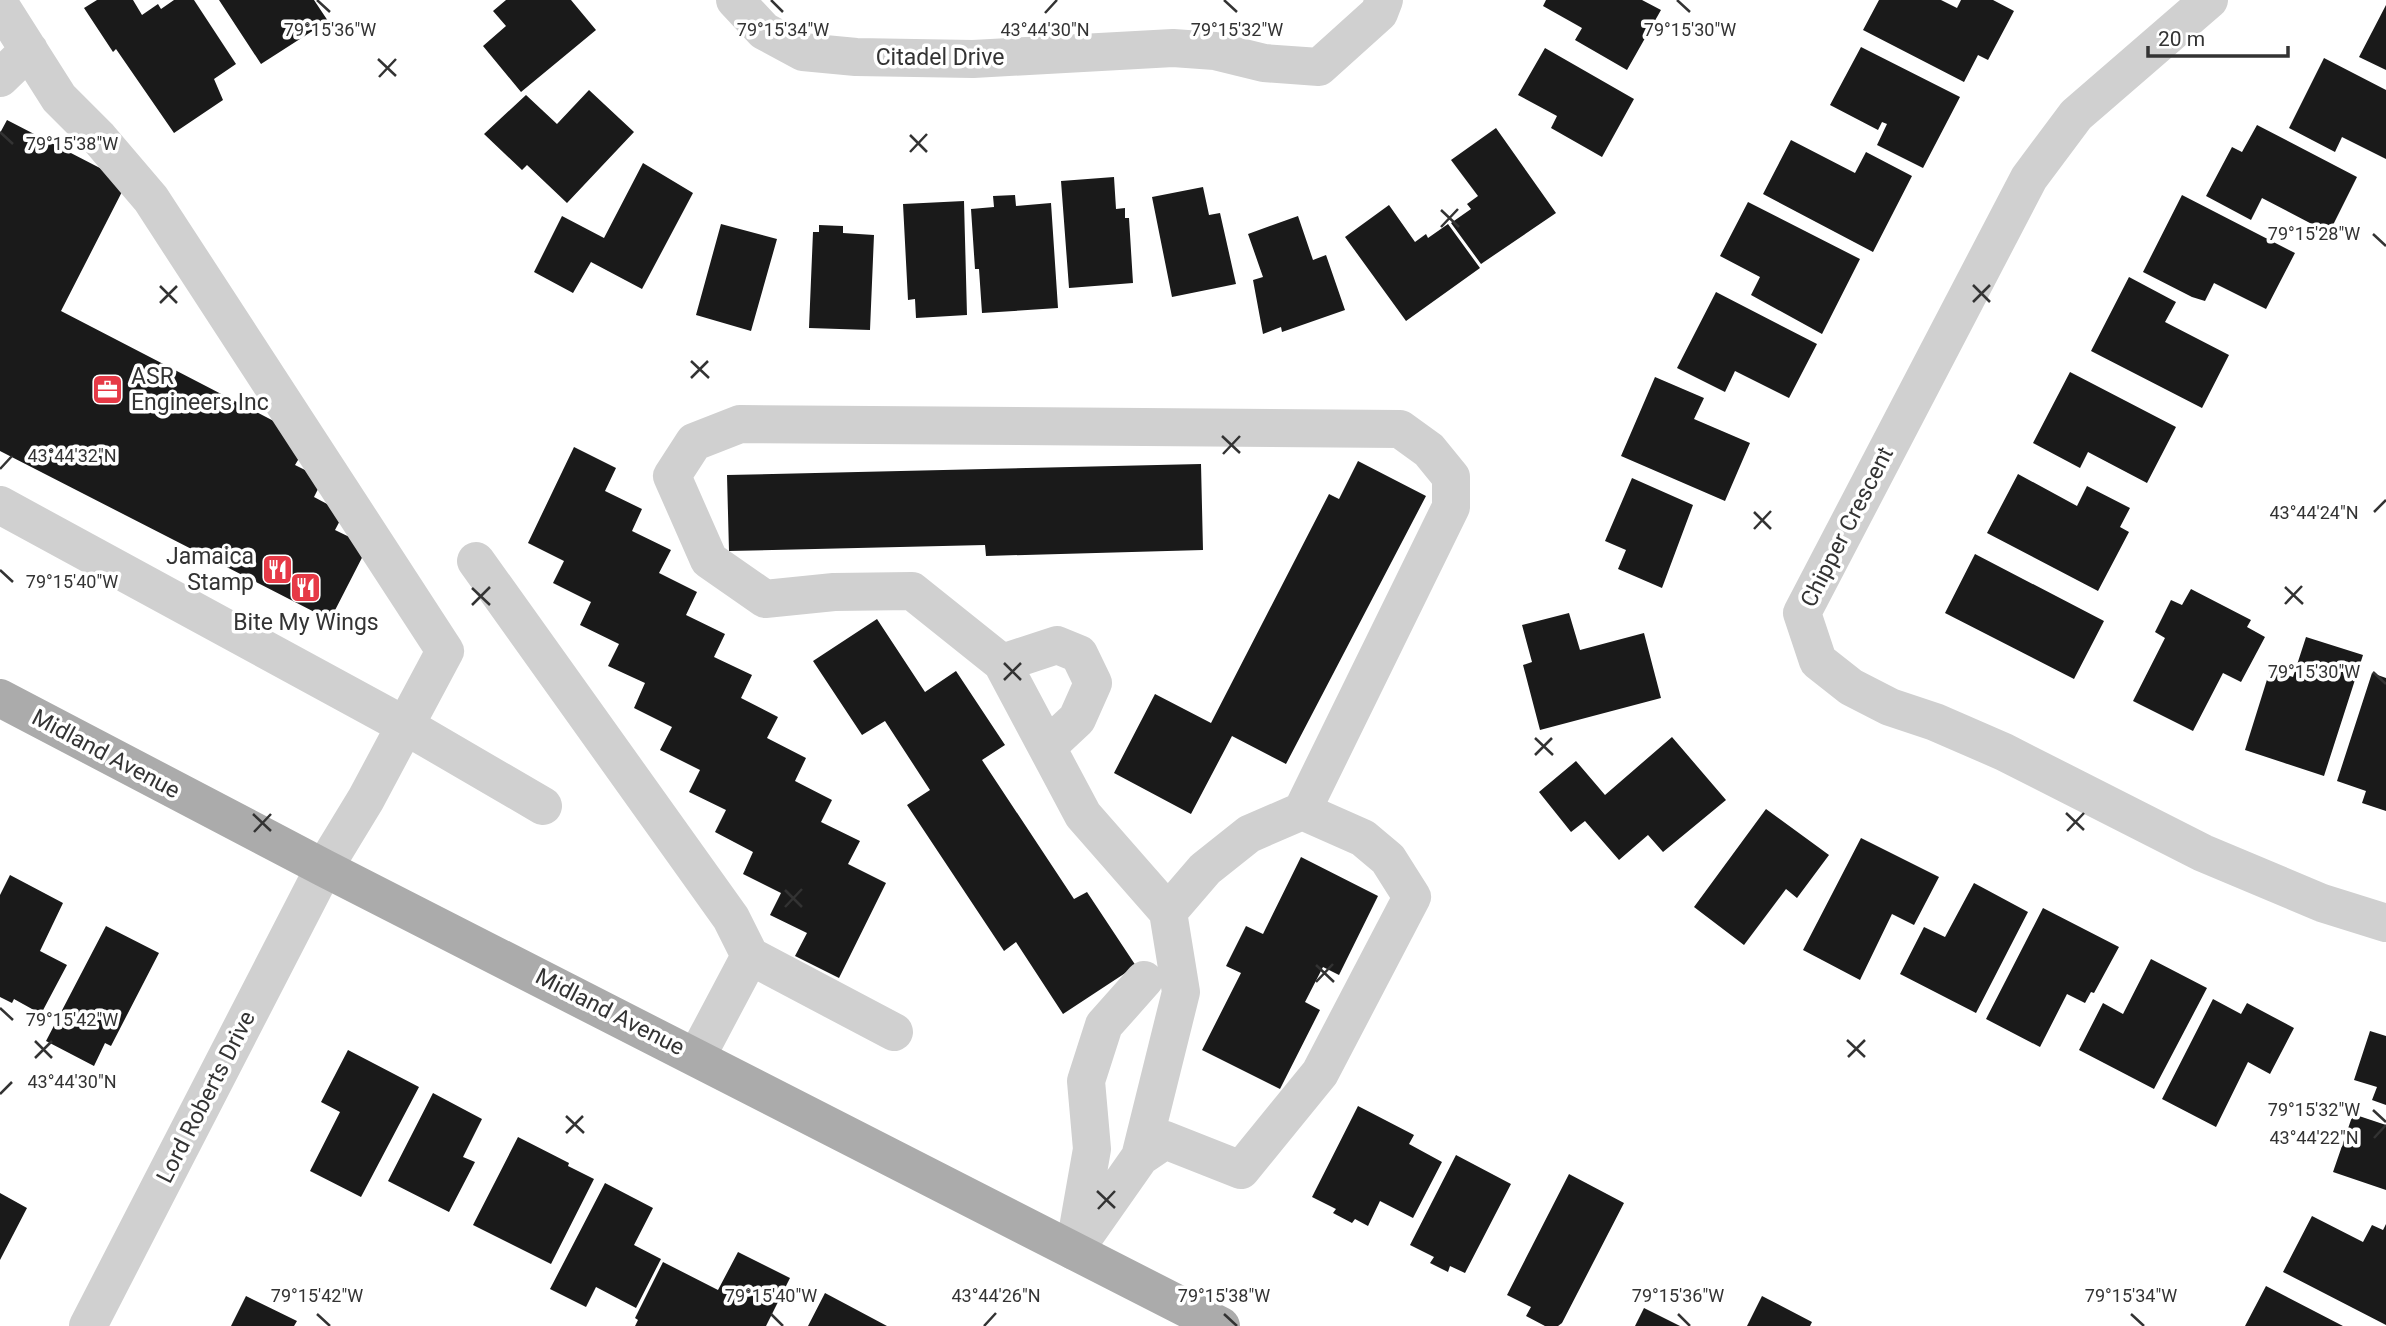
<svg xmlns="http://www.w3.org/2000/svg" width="2386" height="1326" font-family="Roboto,sans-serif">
  <rect width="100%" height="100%" fill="#fff"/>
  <path fill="#1a1a1a" d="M97,0H133L142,15L158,4L161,9L174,0H194L236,64L214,79L223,100L174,133L116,49L113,52L84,8Z
    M219,0H314L328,21L261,64Z
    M506,0H571L596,30L521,92L483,46L506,26L493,11Z
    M1546,0H1642L1661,10L1627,70L1575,40L1582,28L1543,6Z
    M1879,0H1941L1957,8L1961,0H1993L2014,11L1988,60L1978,55L1964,82L1863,30Z
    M2386,5V70L2359,57Z
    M1861,47L1960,97L1923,168L1877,145L1887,124L1882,122L1878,130L1830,105Z
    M1545,48L1634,99L1602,157L1551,128L1557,116L1518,95Z
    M2324,58L2386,90V159L2342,137L2335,152L2289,128Z
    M589,90L634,132L567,203L527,165L522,170L484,134L526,95L557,124Z
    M7,120L127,182L61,311L291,430L304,450L295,465L323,479L314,497L344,513L335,530L368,546L330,620L0,451V133Z
    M2257,125L2357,177L2329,233L2262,198L2251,220L2206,196L2232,147L2242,152Z
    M1496,128L1556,213L1481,264L1451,223L1471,209L1467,204L1478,196L1451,160Z
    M1791,140L1855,173L1866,152L1912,176L1873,252L1763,194Z
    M643,163L693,193L642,289L591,262L573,293L534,272L562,216L604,238Z
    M1114,177L1116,209L1125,208V218H1129L1133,283L1069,288L1061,181Z
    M1203,187L1209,215L1220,213L1236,284L1172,297L1152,197Z
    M1015,195L1016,206L1051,203L1058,308L982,313L979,269H975L971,209L994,207L993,196Z
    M2182,195L2295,253L2266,309L2214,283L2205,301L2192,297L2143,272Z
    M964,201L967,315L916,318L915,299L908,300L903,204Z
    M1748,202L1860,259L1822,334L1751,295L1760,277L1720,256Z
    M1389,205L1415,242L1426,234L1428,238L1448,224L1480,268L1406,321L1345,237Z
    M1298,216L1313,260L1326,255L1345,310L1282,332L1281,327L1263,334L1253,280L1263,277L1248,234Z
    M721,224L777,239L751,331L696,315Z
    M819,225L843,226V233L874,235L870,330L809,328L813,232H819Z
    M2129,277L2176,302L2165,322L2229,355L2202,408L2091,351Z
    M1716,292L1817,344L1789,398L1735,371L1725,392L1677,368Z
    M2070,372L2176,427L2147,483L2088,452L2080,468L2033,443Z
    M1655,377L1704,398L1694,419L1750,443L1725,501L1621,456Z
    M574,447L616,468L605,491L642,509L632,531L671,550L659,573L697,592L686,615L725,634L714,657L752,675L741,698L778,717L767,738L806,758L795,781L832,800L821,822L860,841L848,864L886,883L839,978L795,956L807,933L770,915L781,893L743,874L753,852L715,832L726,810L689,792L700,770L660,750L672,727L634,708L645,683L608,666L619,644L580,625L591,602L553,583L564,561L528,543Z
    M1358,461L1426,496L1286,764L1232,736L1191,814L1114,773L1155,694L1211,723L1329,494L1339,499Z
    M1201,464L1203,550L986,556L985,545L729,551L727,475Z
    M2018,474L2077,506L2087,486L2130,508L2120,527L2129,532L2098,591L1987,533Z
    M1632,478L1693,505L1662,588L1618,569L1626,550L1605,541Z
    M1975,554L2104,621L2074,679L1945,613Z
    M2191,589L2251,620L2247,627L2265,637L2241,682L2223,673L2193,731L2133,701L2165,638L2155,632L2171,600L2182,605Z
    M1569,613L1580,650L1644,633L1661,698L1540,730L1523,665L1532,662L1522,625Z
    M877,619L925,692L956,671L1005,745L982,760L1074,899L1087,892L1136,966L1063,1014L1016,942L1004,951L907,805L930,790L885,721L862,735L813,661Z
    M2306,637L2363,655L2324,776L2245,750L2270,670L2293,677Z
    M2372,673L2386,678V811L2362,803L2366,791L2337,781Z
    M1672,737L1726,800L1663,852L1648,835L1619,860L1585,821L1571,832L1539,792L1576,761L1605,795Z
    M1766,809L1829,855L1797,898L1786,889L1744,945L1694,907Z
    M1861,838L1939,877L1914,925L1892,914L1860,980L1803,950Z
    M1301,857L1378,896L1339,975L1323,967L1305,1002L1320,1010L1280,1089L1202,1050L1241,973L1226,966L1246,926L1263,934Z
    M10,875L63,903L40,951L67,965L41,1014L14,999L12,1003L0,997V895Z
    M1974,883L2028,912L1976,1013L1900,974L1924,927L1945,937Z
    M2043,908L2119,947L2094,993L2091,992L2085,1003L2067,994L2040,1047L1986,1019Z
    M106,926L159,953L111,1046L105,1043L94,1066L46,1041Z
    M2151,959L2207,988L2154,1089L2079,1050L2103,1003L2123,1014Z
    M2213,999L2241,1014L2247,1003L2294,1028L2270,1074L2248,1062L2216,1127L2162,1099Z
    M2370,1031L2386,1036V1105L2372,1100L2377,1087L2354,1080Z
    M348,1050L419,1087L361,1197L310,1171L340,1112L321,1102Z
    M433,1093L482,1119L463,1157L475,1162L449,1212L388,1181Z
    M1358,1106L1414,1135L1409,1144L1442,1162L1413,1218L1380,1201L1368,1226L1355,1219L1352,1223L1333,1213L1336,1209L1312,1197Z
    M2353,1114L2386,1125V1190L2333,1172Z
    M518,1137L569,1163L568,1166L594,1179L551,1264L473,1225Z
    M1456,1155L1511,1184L1465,1273L1450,1266L1448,1272L1430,1263L1434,1257L1410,1245Z
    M1569,1174L1624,1203L1562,1323L1558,1326H1545L1526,1316L1531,1307L1507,1295Z
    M605,1183L653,1208L634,1245L661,1259L636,1308L596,1287L586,1307L550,1289Z
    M0,1193L27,1208L0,1260Z
    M2312,1216L2363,1242L2372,1225L2383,1230L2386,1224V1325L2283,1272Z
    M738,1252L790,1278L766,1326H635L638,1320L635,1318L663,1262L718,1290Z
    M2266,1286L2343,1326H2245Z
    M825,1293L887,1326H808Z
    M246,1296L297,1321L294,1326H231Z
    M1762,1296L1812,1322L1810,1326H1747Z
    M1644,1308L1680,1326H1635Z"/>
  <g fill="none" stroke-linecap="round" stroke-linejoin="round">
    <path stroke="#d0d0d0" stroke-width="38" d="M735,0L764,31L803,52L856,57L973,59L1173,48L1215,51L1264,63L1319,67L1379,13L1384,0
      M2209,0L2076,115L2029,178L1802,613L1818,661L1851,687L1890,707L1935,722L2004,752L2203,853L2322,903L2386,923
      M0,5L59,98L99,138L151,199L445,651L366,799L324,868L88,1326
      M0,78L29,50
      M0,505L404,725L543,806
      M476,561L731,918L750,956
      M1002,663L1057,645L1079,654L1093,683L1077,719L1047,747
      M1144,980L1104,1025L1086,1081L1092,1149L1074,1251L1140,1157L1181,992L1168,912L1083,815L1002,663L912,591L834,592L765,599L709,560L672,476L694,442L740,424L1400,429L1429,450L1451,477V507L1302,811L1249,834L1205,869L1168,912
      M697,1056L750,956L894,1032
      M1140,1157L1165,1140L1241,1170L1320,1073L1412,897L1388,859L1363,838L1302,811"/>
    <path stroke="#ababab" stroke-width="38" d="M0,698L324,868L1221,1326"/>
  </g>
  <path fill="none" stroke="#333" stroke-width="2.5" d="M317,0L330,12M771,0L783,12M1224,0L1237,12M1677,0L1690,12M1045,13L1057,0M378,59L396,76M379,77L396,59M0,132L13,144M910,135L927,152M910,152L927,134M1441,210L1459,227M1441,227L1458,209M2373,234L2386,246M1973,285L1990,302M160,286L177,303M1973,302L1990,285M160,303L177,286M691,361L709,378M691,378L708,361M1222,436L1240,453M1223,454L1240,436M0,469L12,456M1754,512L1771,529M2374,512L2386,500M1754,529L1771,511M0,570L13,582M2285,587L2303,604M472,588L490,605M2285,604L2302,586M472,605L490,587M1004,663L1021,680M2373,672L2386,684M1004,680L1021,663M1535,738L1553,755M1535,755L1552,738M2066,813L2084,830M253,814L271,831M2067,831L2084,813M254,832L271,814M785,890L802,907M785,907L802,889M1316,965L1334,982M1316,982L1333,964M0,1008L13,1020M1847,1040L1865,1057M35,1041L52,1058M1848,1057L1865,1040M35,1058L52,1041M0,1094L12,1082M2373,1110L2386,1122M566,1116L584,1133M566,1133L583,1116M2374,1138L2386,1125M1097,1191L1115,1208M1098,1209L1115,1191M317,1314L330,1326M771,1314L783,1326M1224,1314L1237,1326M1678,1314L1690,1326M2131,1314L2144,1326M984,1326L996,1313"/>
  <defs>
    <symbol id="office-square" viewBox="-11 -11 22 22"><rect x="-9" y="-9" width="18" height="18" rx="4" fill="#e63946" stroke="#fff"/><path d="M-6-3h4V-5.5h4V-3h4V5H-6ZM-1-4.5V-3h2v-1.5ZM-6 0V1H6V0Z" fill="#fff"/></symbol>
    <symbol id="restaurant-square" viewBox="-11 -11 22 22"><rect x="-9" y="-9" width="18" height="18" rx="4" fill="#e63946" stroke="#fff"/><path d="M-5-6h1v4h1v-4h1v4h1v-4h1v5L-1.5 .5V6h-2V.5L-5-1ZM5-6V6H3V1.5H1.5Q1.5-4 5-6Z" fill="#fff"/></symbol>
  </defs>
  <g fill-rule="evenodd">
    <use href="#office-square" x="90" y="372" width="35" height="35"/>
    <use href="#restaurant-square" x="260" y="552" width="35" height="35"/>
    <use href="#restaurant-square" x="288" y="570" width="35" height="35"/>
  </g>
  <g text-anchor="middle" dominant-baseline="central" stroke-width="7" stroke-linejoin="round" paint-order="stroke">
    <g font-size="23" fill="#333" stroke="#fff">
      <text x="940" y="57">Citadel Drive</text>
      <text transform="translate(1847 527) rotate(-63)">Chipper Crescent</text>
      <text transform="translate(106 754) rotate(28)">Midland Avenue</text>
      <text transform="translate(610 1012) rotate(27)">Midland Avenue</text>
      <text transform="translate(206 1097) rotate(-63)">Lord Roberts Drive</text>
    </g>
    <g font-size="23" fill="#333" stroke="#fff" text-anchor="start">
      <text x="131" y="376">ASR<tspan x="131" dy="26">Engineers Inc</tspan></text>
      <text x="254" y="556" text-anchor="end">Jamaica<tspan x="254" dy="26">Stamp</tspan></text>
      <text x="306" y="622" text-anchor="middle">Bite My Wings</text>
    </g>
  </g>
  <g font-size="18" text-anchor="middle" fill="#333" stroke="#fff" stroke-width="7" stroke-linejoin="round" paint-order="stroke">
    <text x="330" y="36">79°15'36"W</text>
    <text x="783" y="36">79°15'34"W</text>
    <text x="1237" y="36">79°15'32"W</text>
    <text x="1690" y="36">79°15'30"W</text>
    <text x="1045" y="36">43°44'30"N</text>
    <text x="72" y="150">79°15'38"W</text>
    <text x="2314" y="240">79°15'28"W</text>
    <text x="72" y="462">43°44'32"N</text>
    <text x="2314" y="519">43°44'24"N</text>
    <text x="72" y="588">79°15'40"W</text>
    <text x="2314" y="678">79°15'30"W</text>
    <text x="72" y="1026">79°15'42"W</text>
    <text x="72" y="1088">43°44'30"N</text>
    <text x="2314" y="1116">79°15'32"W</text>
    <text x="2314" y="1144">43°44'22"N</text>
    <text x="996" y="1302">43°44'26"N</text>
    <text x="317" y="1302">79°15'42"W</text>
    <text x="771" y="1302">79°15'40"W</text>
    <text x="1224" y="1302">79°15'38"W</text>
    <text x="1678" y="1302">79°15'36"W</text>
    <text x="2131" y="1302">79°15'34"W</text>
  </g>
  <path d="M2148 46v10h140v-10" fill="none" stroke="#333333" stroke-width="3.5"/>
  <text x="2158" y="46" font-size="21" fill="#333333" stroke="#ffffff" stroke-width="5" paint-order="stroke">20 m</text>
</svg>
